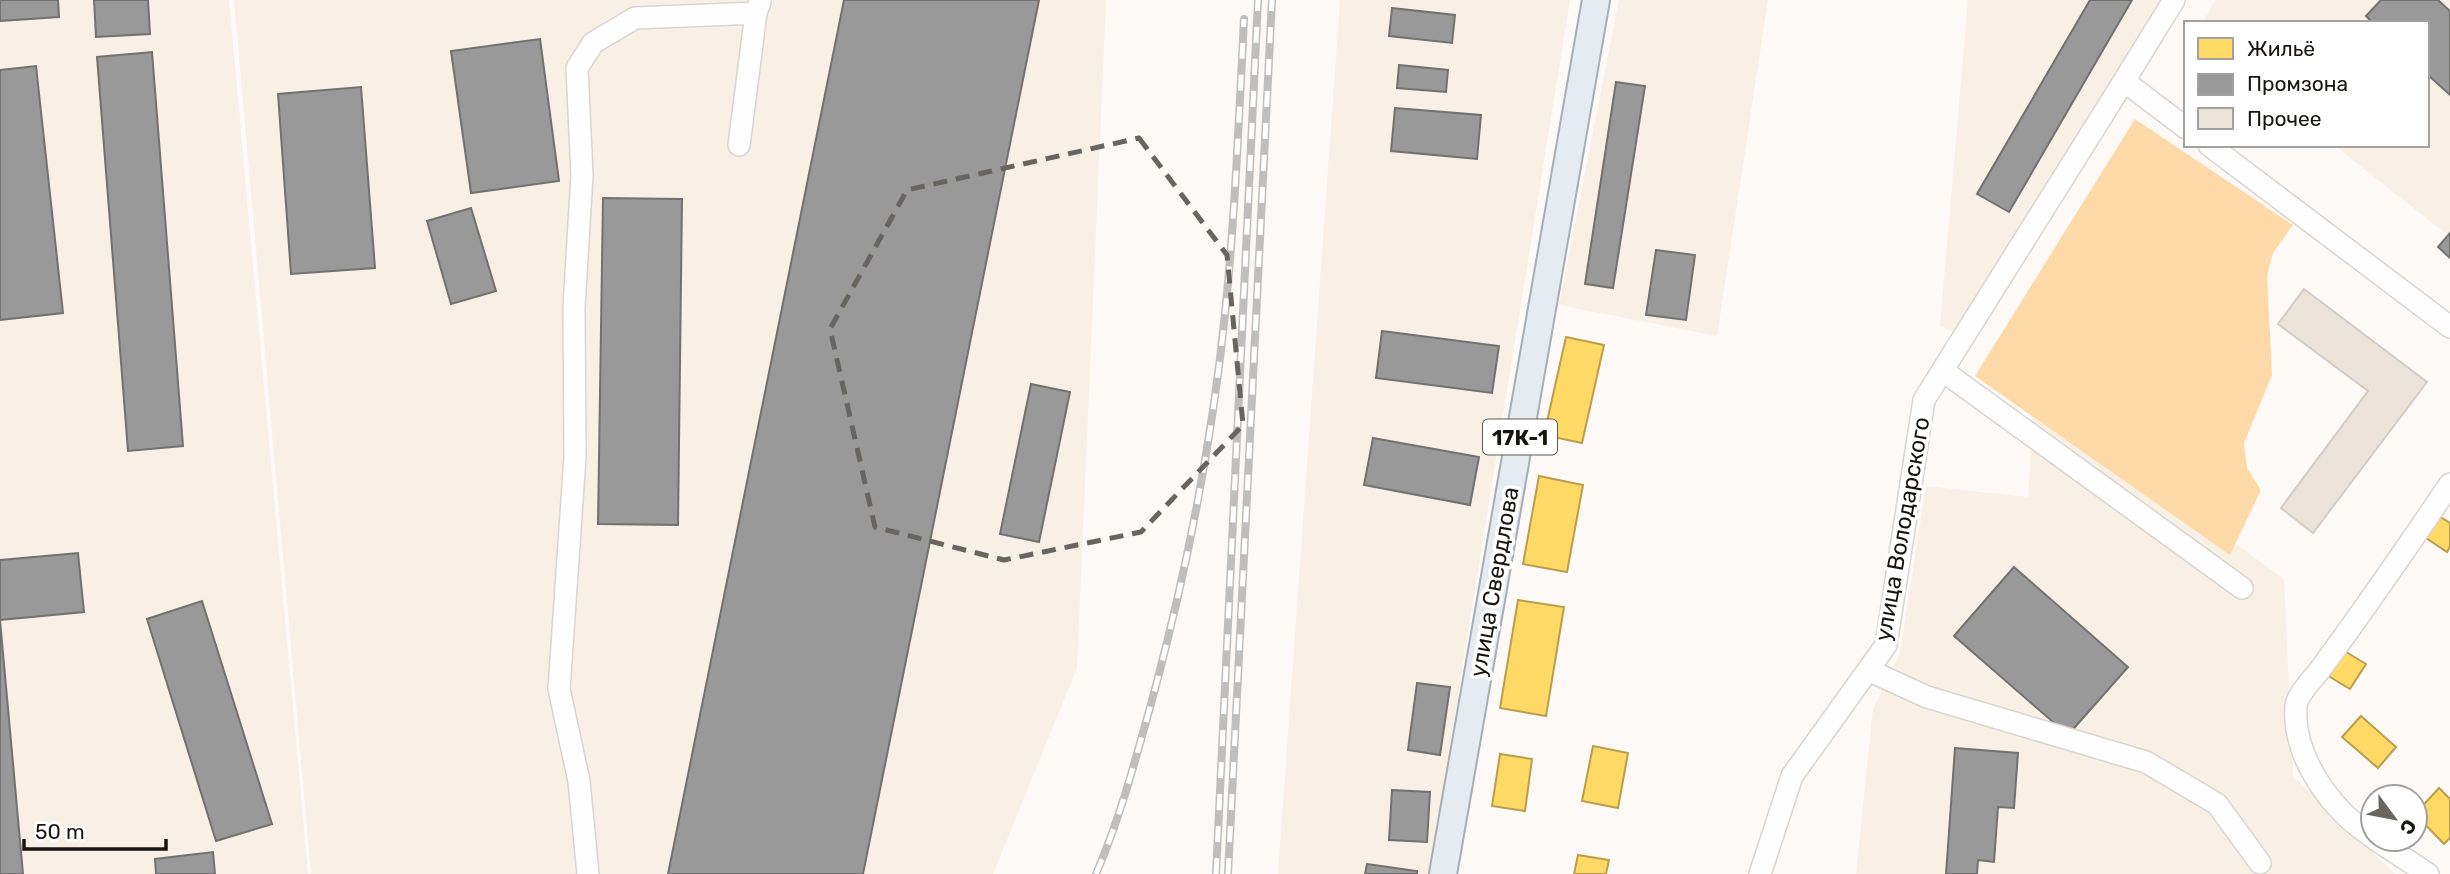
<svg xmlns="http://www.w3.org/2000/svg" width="2450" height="874" font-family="Rubik,sans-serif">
  <rect width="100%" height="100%" fill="#fcf9f6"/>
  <path fill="#f8f0e5" d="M0,0H229L308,874H0Z
    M234,0H1106L1077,668L993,874H311Z
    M1340,0H1570L1429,874H1278Z
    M1619,0H1768L1717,336L1559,305Z
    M1968,0H2171L1960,335L1940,326Z
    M2215,0H2450V237L2334,145H2427V23H2202Z
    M2034,397L2284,579L2293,776L2395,874H1856L1873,709L1900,653L1926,486L2028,497Z"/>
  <path fill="#fdd9a7" d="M2135,119L2293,225L2273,253L2267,276L2272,375L2244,443L2247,468L2261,490L2230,555L1975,376Z"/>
  <path fill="#ffd966" stroke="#ba9e4c" stroke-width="2" d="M1566,337L1604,345L1582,443L1544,435Z
    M1539,476L1583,485L1567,572L1523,564Z
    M2437,515L2450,523V547L2447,552L2423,536Z
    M1518,600L1564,607L1546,716L1500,708Z
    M2341,649L2366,664L2350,689L2325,674Z
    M2361,716L2396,747L2378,768L2342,737Z
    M1593,746L1628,753L1618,808L1582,801Z
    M1500,754L1532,759L1525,811L1492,806Z
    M2439,788L2450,799V838L2444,844L2415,814Z
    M1578,855L1609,860L1606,874H1574Z"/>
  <path fill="#999" stroke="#727170" stroke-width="2" d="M0,0H58L59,17L0,21Z
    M94,0H148L150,34L96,37Z
    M844,0H1039L863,874H668Z
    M2090,0H2132L2009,212L1977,194Z
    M2381,0H2438L2450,11V95L2427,74V23H2373L2366,16Z
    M1392,8L1455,15L1452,43L1389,36Z
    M540,39L559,181L471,193L451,51Z
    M152,52L183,446L128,451L97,57Z
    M1399,65L1448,70L1446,92L1397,88Z
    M36,66L63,313L0,320V70Z
    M1616,82L1645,86L1613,288L1585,284Z
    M361,87L375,268L291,274L278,94Z
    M1395,108L1481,115L1477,159L1391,151Z
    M603,198L682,199L678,525L598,524Z
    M471,208L496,291L451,304L427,221Z
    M2450,233V258L2438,247Z
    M1656,250L1695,255L1686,320L1646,315Z
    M1382,331L1499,346L1492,393L1376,378Z
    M1031,384L1070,392L1039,542L1000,534Z
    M1373,438L1479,457L1470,505L1364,485Z
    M78,553L84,612L0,620L23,874H0V560Z
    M2014,567L2128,667L2068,735L1954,636Z
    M202,601L272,824L216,841L147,619Z
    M1417,683L1450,687L1440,755L1408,750Z
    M1955,748L2018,753L2014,808L1998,807L1994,862L1978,860L1977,874H1946Z
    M1392,790L1430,792L1427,842L1389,840Z
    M213,852L215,874H156L155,859Z
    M1367,864L1417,871V874H1365Z"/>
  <path fill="#ece3d8" stroke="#d0cdc9" stroke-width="2" d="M2304,289L2427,382L2313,533L2281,508L2368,391L2278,324Z"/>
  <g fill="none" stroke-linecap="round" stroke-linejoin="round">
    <defs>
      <path id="minor" d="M2124,81L2174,0
        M739,145L756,13L760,2
        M2209,145L2450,327
        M1943,371L2242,588
        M1868,670L1927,697L2146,762L2217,804L2260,863
        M2373,837C2332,811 2292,757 2296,706C2297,694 2315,677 2322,667C2366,607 2408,546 2450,484
        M2375,839L2428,874
        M588,874L579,781L559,689L575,457L574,307L582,175L577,68L593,43L635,18L756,13
        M1760,874L1792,776L1886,645L1924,400L2124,81L2186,128"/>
      <path id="major" d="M1443,874L1596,0"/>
    </defs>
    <use href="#minor" stroke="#d8d4d0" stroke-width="24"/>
    <use href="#major" stroke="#a5aeb7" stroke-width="30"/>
    <use href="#minor" stroke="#fffefe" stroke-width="21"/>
    <use href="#major" stroke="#e6ebf1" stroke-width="26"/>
    <defs>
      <path id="rail" d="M1096,874C1121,816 1137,754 1154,693C1187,569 1212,442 1225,314C1235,216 1239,117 1244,19
        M1216,874L1258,0
        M1228,874L1272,0"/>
    </defs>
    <use href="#rail" stroke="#bfbebc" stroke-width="8"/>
    <use href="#rail" stroke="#fff" stroke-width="5" stroke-dasharray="16" stroke-linecap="butt"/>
  </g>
  <path fill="none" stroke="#686460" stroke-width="5" stroke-dasharray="14 9" stroke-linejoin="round" d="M1139,138L1227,255L1243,425L1141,532L1004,560L875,527L830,329L907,190Z"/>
  <g text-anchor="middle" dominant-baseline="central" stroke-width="7" stroke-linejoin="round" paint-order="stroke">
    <rect fill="#fff" stroke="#5d5a57" stroke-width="2" x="1483" y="419.5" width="74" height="35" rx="5"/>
    <g font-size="21" font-weight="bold" fill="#18140f">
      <text x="1520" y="437">17К-1</text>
    </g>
    <g font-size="23" fill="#18140f" stroke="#fff">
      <text transform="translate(1902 529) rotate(-80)">улица Володарского</text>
      <text transform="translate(1494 582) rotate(-80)">улица Свердлова</text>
    </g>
  </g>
  <rect x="2184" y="21" width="245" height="126" fill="#ffffff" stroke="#a3a19f" stroke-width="2"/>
  <rect x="2198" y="38" width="35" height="21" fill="#ffd966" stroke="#a3a19f" stroke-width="2"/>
  <text x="2247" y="56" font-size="21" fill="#18140f">Жильё</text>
  <rect x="2198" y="74" width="35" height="21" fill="#999999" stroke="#a3a19f" stroke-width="2"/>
  <text x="2247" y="91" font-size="21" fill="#18140f">Промзона</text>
  <rect x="2198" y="108" width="35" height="21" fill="#ece3d8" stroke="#a3a19f" stroke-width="2"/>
  <text x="2247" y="126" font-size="21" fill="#18140f">Прочее</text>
  <g transform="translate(2394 818) rotate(122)"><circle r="33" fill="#ffffff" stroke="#a3a19f" stroke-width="2"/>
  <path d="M0-5L12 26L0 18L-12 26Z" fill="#686460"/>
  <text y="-10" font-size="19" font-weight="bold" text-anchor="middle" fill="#18140f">С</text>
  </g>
  <path d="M24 839v10h142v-10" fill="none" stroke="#18140f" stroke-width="3.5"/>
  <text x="35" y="839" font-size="21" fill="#18140f" stroke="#ffffff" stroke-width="5" paint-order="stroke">50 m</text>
</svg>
